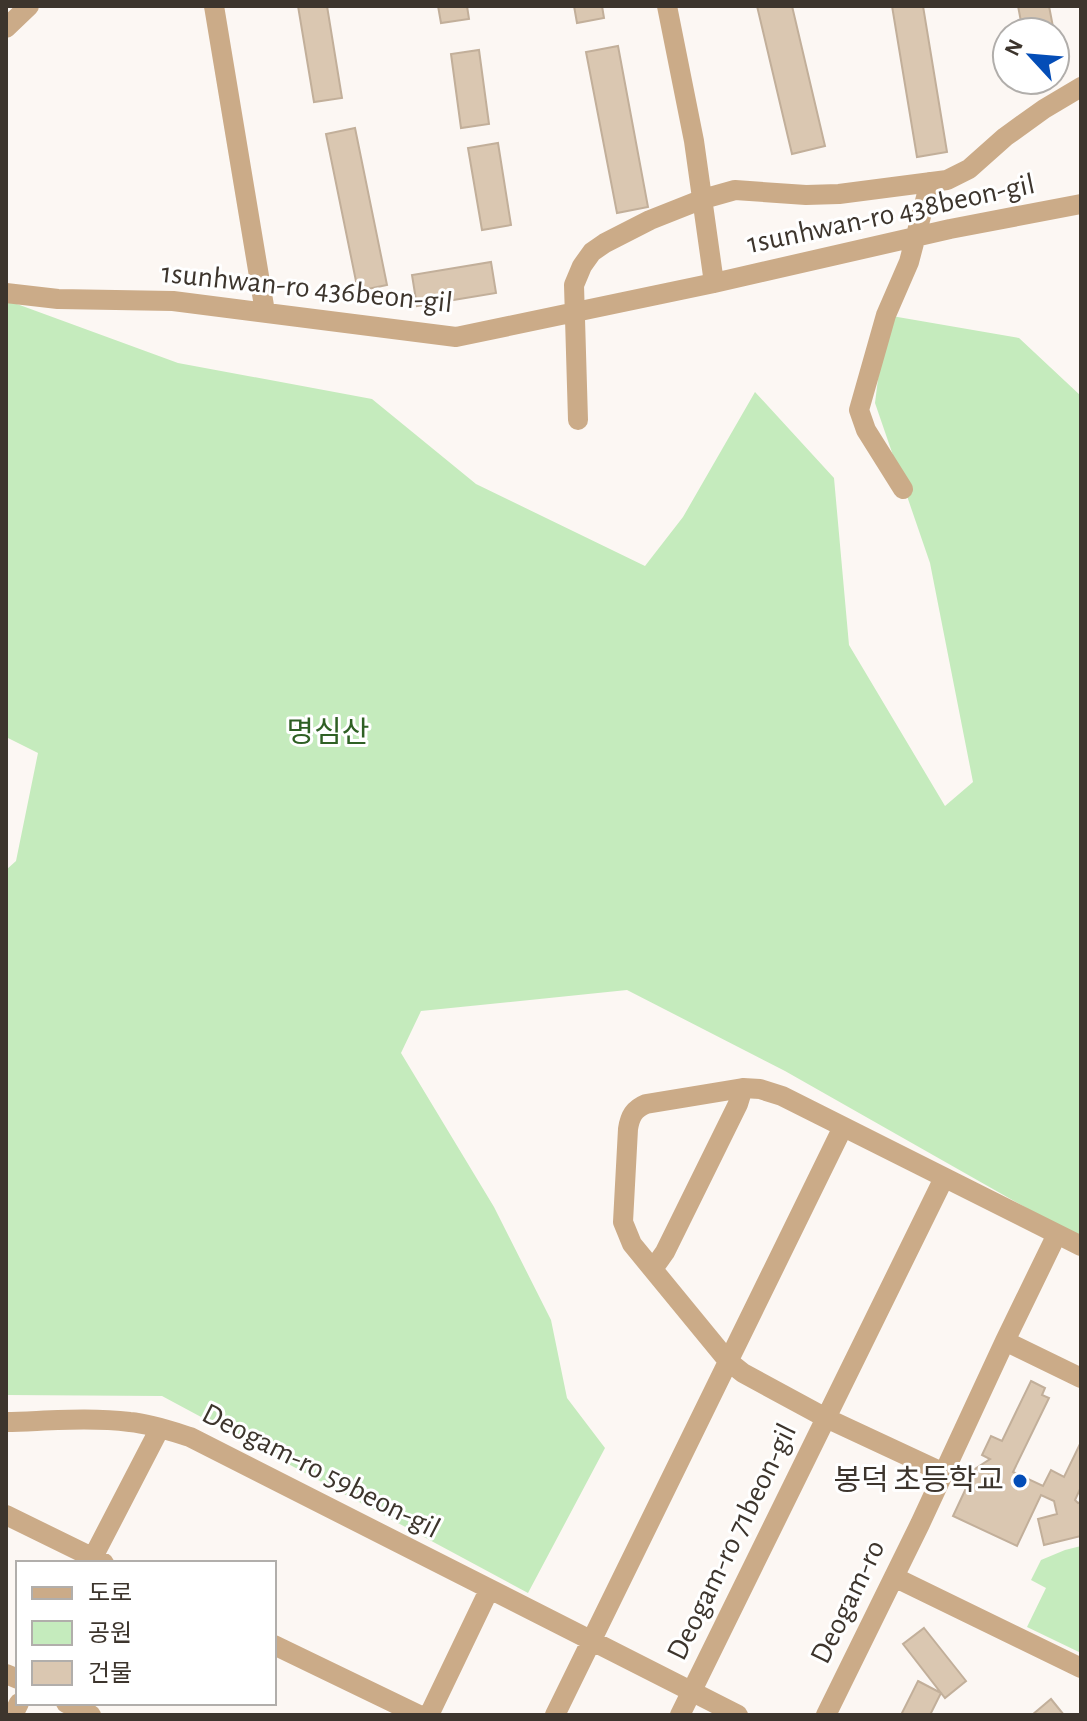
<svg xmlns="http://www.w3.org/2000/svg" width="1087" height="1721" font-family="'Alegreya Sans','Noto Sans KR',sans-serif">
  <rect width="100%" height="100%" fill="#fcf7f3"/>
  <path fill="#c5ebbd" d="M6,300L178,363L372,399L476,484L645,566L683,517L755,392L834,478L849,645L945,806L973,782L930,563L875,403L886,315L1019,338L1081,396V1239L785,1071L627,990L421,1011L401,1053L494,1207L551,1320L567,1398L605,1448L528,1593L162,1396L6,1395V870L16,861L38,753L6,737Z
    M1081,1546V1653L1027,1627L1046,1588L1031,1580L1041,1560L1065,1550Z"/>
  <path fill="#dac7b1" stroke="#c2af9a" stroke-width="2" d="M298,6H327L342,98L314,102Z
    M438,6H467L469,19L441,23Z
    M574,6H602L604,18L577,23Z
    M757,6H792L825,146L792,154Z
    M892,6H923L947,152L917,157Z
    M1018,6H1049L1054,32H1023Z
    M1055,38L1063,76L1055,78Z
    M618,46L648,207L617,213L586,52Z
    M479,50L489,124L461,128L451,54Z
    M355,128L387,285L358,291L326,134Z
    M498,143L511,225L482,230L468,148Z
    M491,262L496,293L417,306L412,275Z
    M1031,1381L1045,1388L1042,1395L1049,1398L1013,1472L1043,1486L1051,1470L1064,1477L1081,1442V1487L1075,1500L1078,1503L1081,1502V1536L1044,1545L1038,1519L1057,1514L1054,1501L1041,1495L1017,1546L953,1516L975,1469L990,1459L982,1455L991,1436L1002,1441Z
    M924,1628L966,1681L945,1698L903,1644Z
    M918,1681L941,1693L930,1715H901Z
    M1051,1699L1064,1715H1032Z"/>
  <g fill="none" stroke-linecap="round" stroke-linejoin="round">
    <path stroke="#cbab88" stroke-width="20" d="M214,6L265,312
      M667,6L694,141L714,283
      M6,28L29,6
      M6,293L58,299L173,301L456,337L714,283L950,229L1081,204
      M578,420L574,285L582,266L592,252L605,243L650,220L703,199L735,190L806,195L839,194L947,180L969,169L1005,137L1044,109L1081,87
      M903,489L866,430L859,410L886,315L909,262L930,182
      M653,1269L665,1252L738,1104L743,1088
      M1005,1341L1081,1378
      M6,1422C47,1421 89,1417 130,1422C151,1424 171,1431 190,1437L738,1715
      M944,1473L826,1418L743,1373L728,1361L632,1244L623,1222L628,1129C630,1116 634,1109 646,1104L743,1088L760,1089L782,1096L1081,1246
      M6,1515L104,1563
      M90,1563L160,1428
      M894,1577L1081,1668
      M274,1645L419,1715
      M6,1674L18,1679
      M66,1703L91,1715
      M13,1715L19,1703
      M429,1715L489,1590
      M555,1715L843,1127
      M680,1715L944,1178
      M826,1715L920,1524L1005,1341L1057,1234"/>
  </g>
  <circle fill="#044db7" stroke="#fff" stroke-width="3" cx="1020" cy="1481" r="8"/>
  <g text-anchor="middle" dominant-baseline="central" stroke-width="6" stroke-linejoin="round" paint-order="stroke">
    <g font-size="30" fill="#3d352d" stroke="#fff">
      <text transform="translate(891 214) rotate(-12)">1sunhwan-ro 438beon-gil</text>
      <text transform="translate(307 288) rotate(6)">1sunhwan-ro 436beon-gil</text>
      <text transform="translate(321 1471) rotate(27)">Deogam-ro 59beon-gil</text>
      <text transform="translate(732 1542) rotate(-64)">Deogam-ro 71beon-gil</text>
      <text transform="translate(848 1602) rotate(-64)">Deogam-ro</text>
    </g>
    <g font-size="30" fill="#2f6024" stroke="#fff">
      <text x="328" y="733">명심산</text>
    </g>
    <g font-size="30" fill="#3d352d" stroke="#fff" text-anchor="end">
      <text x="1004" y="1481">봉덕 초등학교</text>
    </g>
  </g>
  <rect width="1087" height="1721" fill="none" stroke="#3d352d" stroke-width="16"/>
  <rect x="16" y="1561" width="260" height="144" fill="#ffffff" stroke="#b1aeab" stroke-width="2"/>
  <rect x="32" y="1587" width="40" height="12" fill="#cbab88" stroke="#b1aeab" stroke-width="2"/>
  <text x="88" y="1601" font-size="24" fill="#3d352d">도로</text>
  <rect x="32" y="1621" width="40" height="24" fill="#c5ebbd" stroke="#b1aeab" stroke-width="2"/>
  <text x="88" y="1641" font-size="24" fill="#3d352d">공원</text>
  <rect x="32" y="1661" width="40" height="24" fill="#dac7b1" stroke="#b1aeab" stroke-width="2"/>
  <text x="88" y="1681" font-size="24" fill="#3d352d">건물</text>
  <g transform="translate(1031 56) rotate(296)"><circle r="38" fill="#ffffff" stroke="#b1aeab" stroke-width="2"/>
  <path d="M0-6L14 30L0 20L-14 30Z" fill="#044db7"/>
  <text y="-12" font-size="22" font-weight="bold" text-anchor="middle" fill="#3d352d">N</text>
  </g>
</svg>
